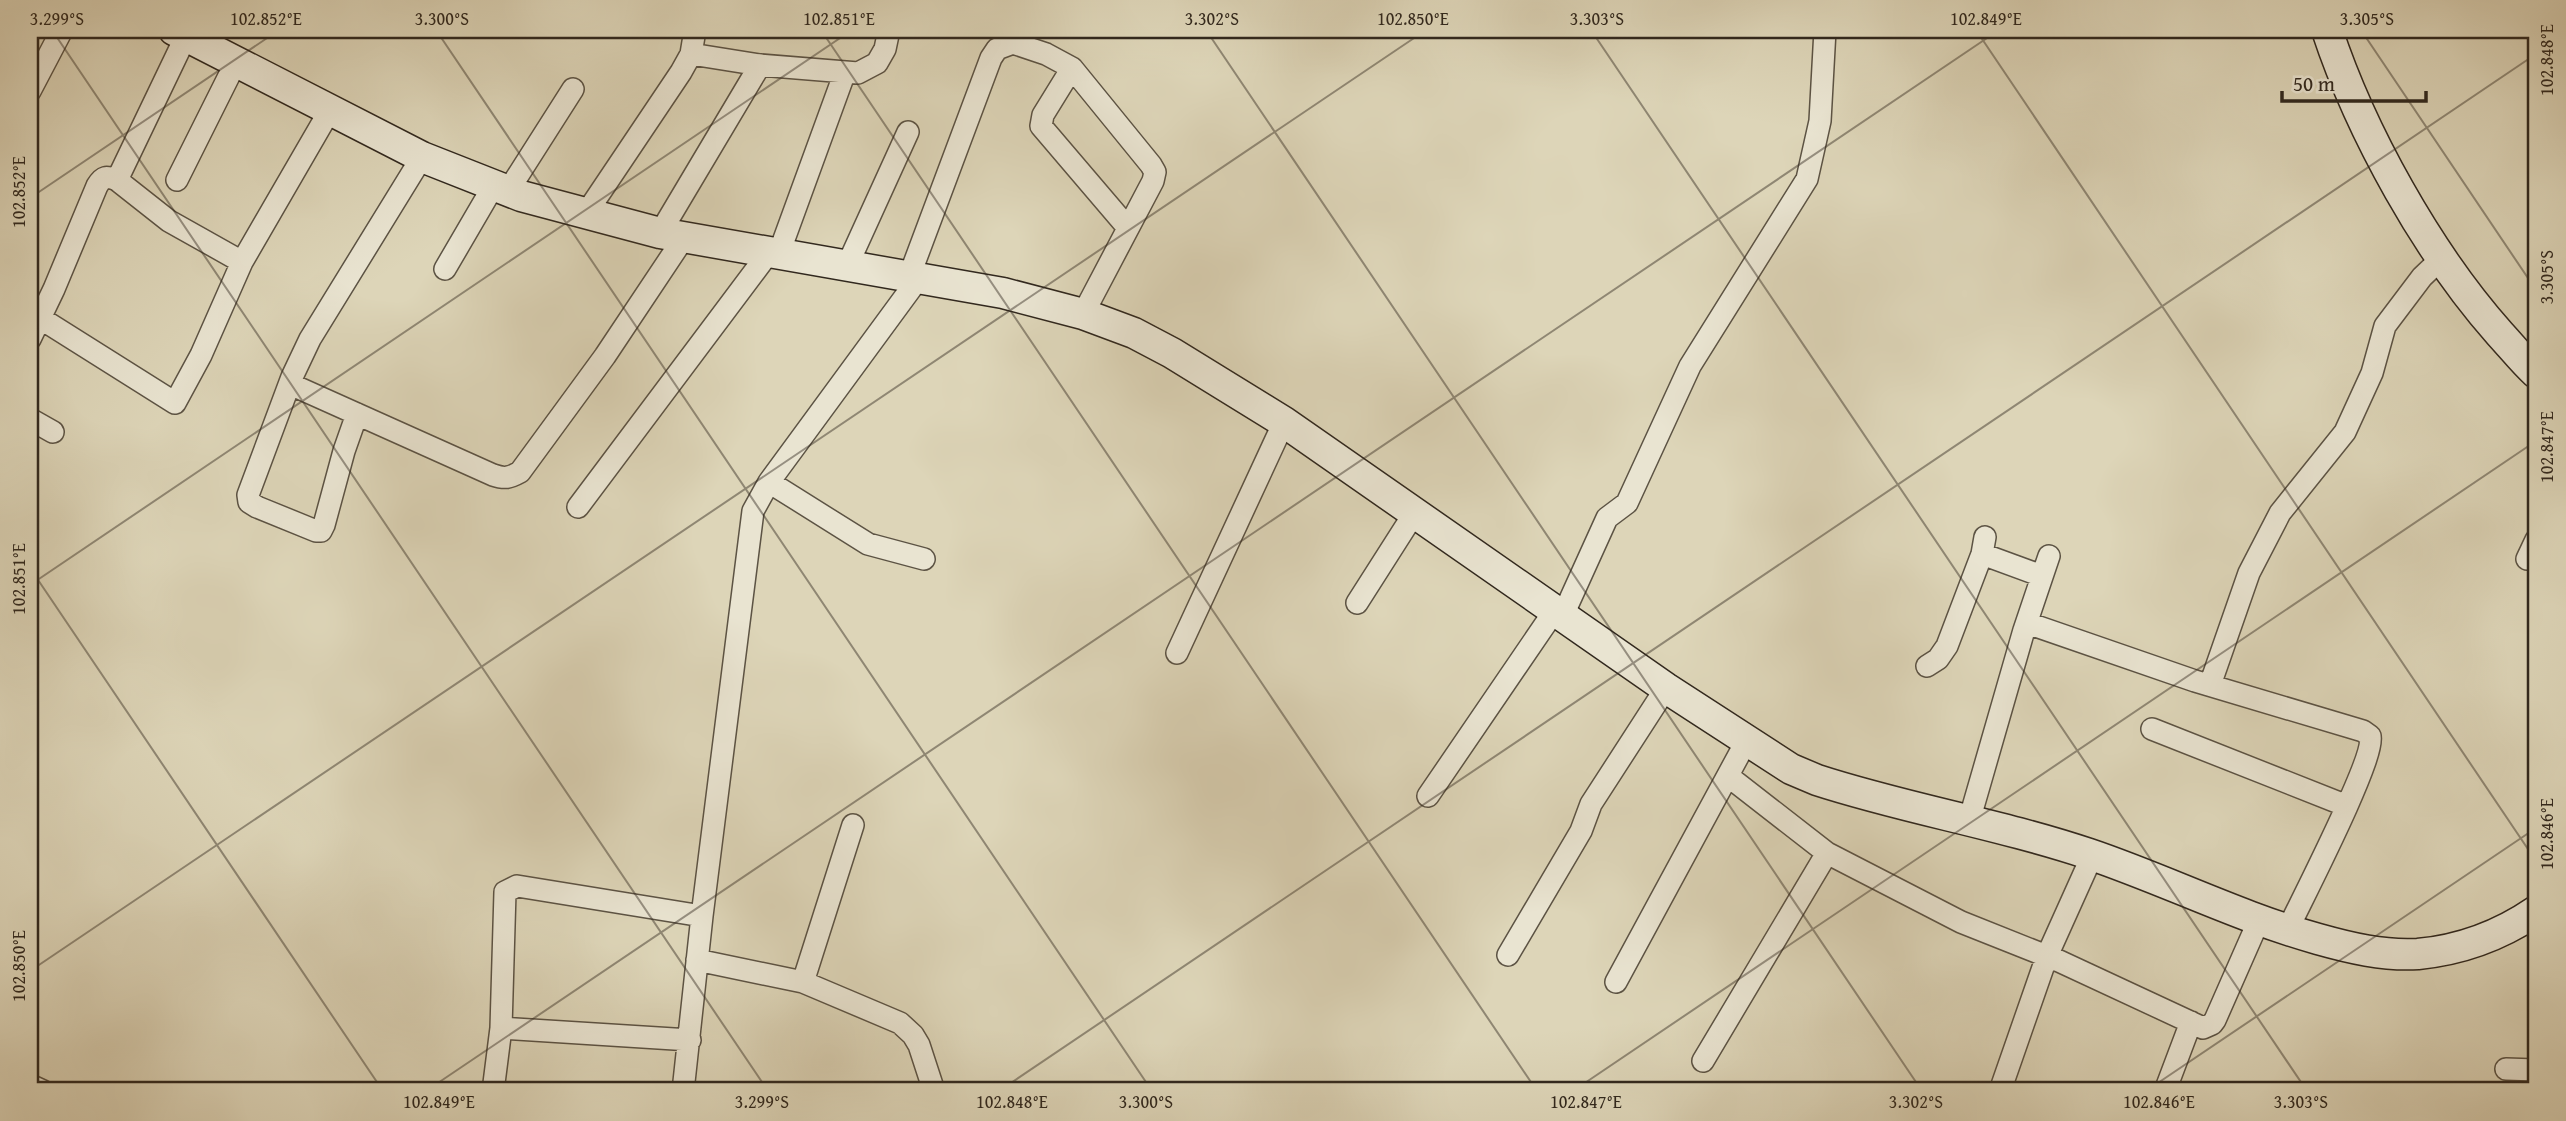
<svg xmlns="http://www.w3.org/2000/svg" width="2566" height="1121" font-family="'Gentium Book Plus',serif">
  <rect width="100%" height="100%" fill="#ddd5b8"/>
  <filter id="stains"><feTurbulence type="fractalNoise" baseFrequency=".00286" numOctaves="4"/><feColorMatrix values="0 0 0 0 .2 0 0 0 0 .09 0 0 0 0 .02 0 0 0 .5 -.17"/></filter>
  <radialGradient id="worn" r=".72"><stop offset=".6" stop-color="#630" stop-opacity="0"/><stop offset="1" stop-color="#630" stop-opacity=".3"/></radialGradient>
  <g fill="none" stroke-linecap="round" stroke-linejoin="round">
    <defs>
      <path id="street" d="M691,54L760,65L858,73L877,63L885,49L889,30
        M1072,68L1043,115L1041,126L1128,228
        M30,91L62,30
        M117,180L186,36
        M177,180L236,62
        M508,191L573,89
        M585,215L681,72L691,54L695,30
        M660,233L760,65
        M779,253L845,72
        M847,266L908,132
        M445,269L494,185
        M909,277L991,58L997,49L1013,43L1046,54L1072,68L1151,165L1155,172L1153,181L1083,314
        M40,318L175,403L201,355L242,262
        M30,339L54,289L97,186C103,176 106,176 117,180L169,221L242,262L330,110
        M290,384L493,475C505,479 509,478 520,472L605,356L685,236
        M357,414L344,451L324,525L321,531H316L257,507L249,502L248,495L292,377L310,339L422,157
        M30,419L53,432
        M769,482L868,544L924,559
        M578,507L770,251
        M1982,554L2042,576
        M2527,559L2536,540
        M1357,603L1415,512
        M1563,615L1607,518L1627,503L1690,366L1807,179L1820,121L1825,30
        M2027,623L2195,681L2363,731L2370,736C2376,757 2301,901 2287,931
        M1177,653L1284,422
        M1927,666L1938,659L1947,646L1982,554L1985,537
        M2210,685L2249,573L2280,513L2345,432L2372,373L2385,326L2422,277L2442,258
        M2152,729L2347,806
        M1728,776L1827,853L1961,922L2059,961L2203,1028L2212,1024L2215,1020L2259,920
        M1428,796L1555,610
        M1969,821L2024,630L2049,556
        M1508,955L1581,831L1591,804L1666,688
        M697,960L803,982L900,1023L913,1035L919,1045L934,1091
        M803,982L853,825
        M1616,982L1747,740
        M501,1028L690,1040
        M1703,1061L1827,853
        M2506,1069L2536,1070
        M30,1085L43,1091
        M493,1091L501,1028L505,892L517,886L702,916
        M683,1091L702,916L753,511L769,482L918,279
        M2000,1091L2047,956L2092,856
        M2165,1091L2191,1022"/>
      <path id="secondary" d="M174,30L422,157L521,196L660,233L1003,293L1083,314L1134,333L1172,353L1284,422L1666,688L1791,769L1817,780C1906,809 2000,824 2089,854C2166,880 2239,917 2318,939C2350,948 2383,956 2418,954C2460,950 2501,935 2536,911
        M2327,30C2361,133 2428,253 2500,334C2512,347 2523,361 2536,373"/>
    </defs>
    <use href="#street" stroke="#5c5344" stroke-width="24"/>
    <use href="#secondary" stroke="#31281e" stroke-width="33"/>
    <use href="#street" stroke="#e9e4d1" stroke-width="21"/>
    <use href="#secondary" stroke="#e9e4d1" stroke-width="30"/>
  </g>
  <path fill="none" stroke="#31281e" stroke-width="2" stroke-opacity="0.45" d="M52,30L768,1091M436,30L1152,1091M821,30L1537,1091M1206,30L1922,1091M1591,30L2307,1091M1976,30L2536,861M2361,30L2536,290M30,198L279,30M30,568L383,1091M30,585L852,30M30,971L1426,30M426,1091L1999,30M999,1091L2536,54M1573,1091L2536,441M2146,1091L2536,828"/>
  <rect width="2566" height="1121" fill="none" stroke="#ddd5b8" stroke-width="77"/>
  <path d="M2282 91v10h144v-10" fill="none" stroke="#31281e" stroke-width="3.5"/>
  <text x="2293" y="91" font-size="21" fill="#31281e" stroke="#e9e4d1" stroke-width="5" paint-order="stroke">50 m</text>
  <rect x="38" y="38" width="2490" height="1044" fill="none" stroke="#31281e" stroke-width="2.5"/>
  <g font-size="18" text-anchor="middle" fill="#31281e">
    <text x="57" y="25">3.299°S</text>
    <text x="266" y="25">102.852°E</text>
    <text x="442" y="25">3.300°S</text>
    <text x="839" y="25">102.851°E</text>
    <text x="1212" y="25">3.302°S</text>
    <text x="1413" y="25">102.850°E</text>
    <text x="1597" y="25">3.303°S</text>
    <text x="1986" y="25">102.849°E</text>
    <text x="2367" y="25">3.305°S</text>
    <text transform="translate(2547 60) rotate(-90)" y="6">102.848°E</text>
    <text transform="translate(19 192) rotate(-90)" y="6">102.852°E</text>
    <text transform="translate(2547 277) rotate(-90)" y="6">3.305°S</text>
    <text transform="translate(2547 447) rotate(-90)" y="6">102.847°E</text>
    <text transform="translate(19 579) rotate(-90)" y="6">102.851°E</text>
    <text transform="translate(2547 834) rotate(-90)" y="6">102.846°E</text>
    <text transform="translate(19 966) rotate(-90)" y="6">102.850°E</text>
    <text x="439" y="1108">102.849°E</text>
    <text x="762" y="1108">3.299°S</text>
    <text x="1012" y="1108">102.848°E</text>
    <text x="1146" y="1108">3.300°S</text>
    <text x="1586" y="1108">102.847°E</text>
    <text x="1916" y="1108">3.302°S</text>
    <text x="2159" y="1108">102.846°E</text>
    <text x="2301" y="1108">3.303°S</text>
  </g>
  <rect width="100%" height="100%" filter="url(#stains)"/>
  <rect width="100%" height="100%" fill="url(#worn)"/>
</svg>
